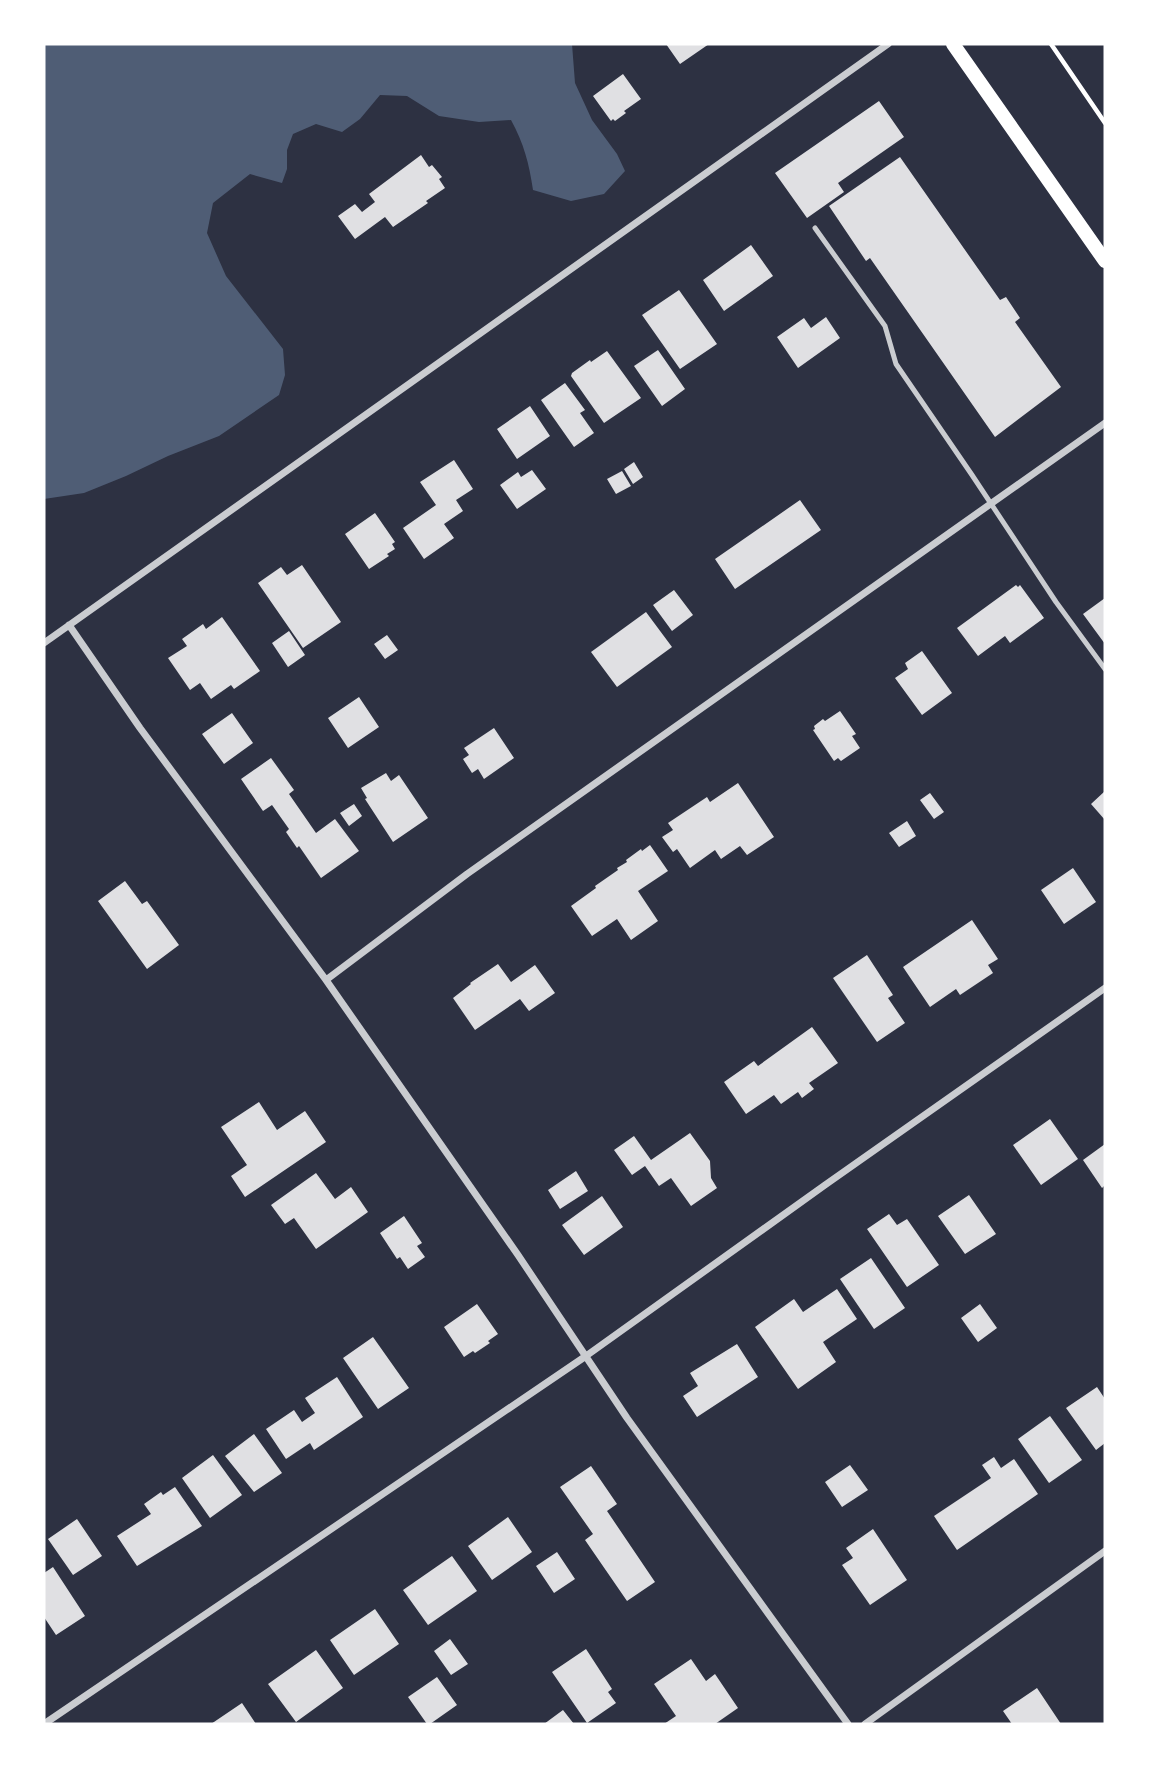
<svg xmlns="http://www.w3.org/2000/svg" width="1149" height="1768" font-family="'Zilla Slab',serif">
  <rect width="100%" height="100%" fill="#2d3142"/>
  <path fill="#4f5d75" d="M44,44H572L575,83L592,120L617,154L625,171L604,194L571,201L533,190C529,163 524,144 511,120L479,122L439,116L407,96L380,95L360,119L342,132L316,124L293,134L287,150V169L282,183L250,174L213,203L207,233L226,276L283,349L285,375L279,395L219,436L168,456L126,476L84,493L44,499Z"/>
  <path fill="#e0e0e3" d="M666,44H709L680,64Z
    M623,74L641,99L624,111L626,113L615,121L613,119L611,121L593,96Z
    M879,101L904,137L838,183L844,192L807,218L775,173Z
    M421,155L429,167L432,165L442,177L439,179L445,188L426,201L428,203L393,227L385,217L355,239L338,216L355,204L362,212L375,202L369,194Z
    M900,157L1000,300L1006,297L1020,318L1015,322L1061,387L995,437L870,258L866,261L829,206Z
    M751,245L773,276L724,311L703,280Z
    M679,290L717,344L680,369L642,315Z
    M826,317L840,338L798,368L777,337L804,318L811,328Z
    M658,350L685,389L662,406L634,366Z
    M607,351L641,398L604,423L571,376L572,373L590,360L591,362Z
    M565,383L585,410L580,413L594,433L574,447L541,400Z
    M530,406L550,436L517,459L497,429Z
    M454,460L473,489L456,500L463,511L444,524L454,538L424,559L403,528L436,505L420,482Z
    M634,462L643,477L633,484L624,469Z
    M532,470L546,489L517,509L500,485L518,472L521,477Z
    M622,471L631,486L616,494L607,479Z
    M800,500L821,530L735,589L715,559Z
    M375,513L395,542L392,544L395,549L387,554L389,556L369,569L345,534Z
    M302,565L341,622L303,648L258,583L281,567L287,575Z
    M1016,585L1018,587L1020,585L1044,618L1010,643L1005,636L978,656L957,628Z
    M674,590L693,615L672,631L653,605Z
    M1105,598V644L1083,614Z
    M646,612L672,647L617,687L591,652Z
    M222,617L260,671L234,689L231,685L211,699L200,683L190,690L168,658L187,646L182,639L203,624L206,629Z
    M289,631L305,655L288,667L272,643Z
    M387,635L398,650L385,659L374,644Z
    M922,651L952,693L922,715L895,678L908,669L905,663Z
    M359,697L379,727L348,748L328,718Z
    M840,711L856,734L852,736L860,748L841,761L838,758L834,761L813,730L815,729L814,726L823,719L825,721Z
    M232,713L253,743L224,764L202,734Z
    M494,728L514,758L484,779L478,769L472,773L463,759L469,755L464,748Z
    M271,758L294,790L289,794L316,833L335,819L359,851L321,878L299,846L297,848L286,832L289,829L272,805L263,811L241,779Z
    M386,773L391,781L399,775L428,818L393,842L365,799L367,798L361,788Z
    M738,783L774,837L747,855L740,846L721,859L715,850L690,868L677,849L673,852L662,837L673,830L668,823L707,797L710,802Z
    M1105,791V820L1091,804Z
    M930,793L944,812L934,819L920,800Z
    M354,804L362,816L349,826L340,813Z
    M907,821L916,836L899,847L889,833Z
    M650,845L668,871L638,891L658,921L631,940L617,919L592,936L571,906L596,888L595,886L618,870L617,868L627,862L626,860L641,849L642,851Z
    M1073,868L1096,902L1064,924L1041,890Z
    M125,881L142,904L147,901L179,945L147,969L98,901Z
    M972,920L998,959L988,965L993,973L960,995L956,989L930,1007L903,967Z
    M867,955L893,995L888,998L905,1023L877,1042L833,978Z
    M498,964L511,982L535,965L555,993L529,1011L520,999L475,1030L453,998L471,984L470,983Z
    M812,1027L838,1063L809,1083L814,1089L802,1098L798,1092L781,1104L774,1095L746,1114L724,1082L754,1061L758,1066Z
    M259,1102L277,1130L305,1111L326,1142L245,1197L231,1176L247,1165L221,1127Z
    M1050,1119L1078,1159L1041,1185L1013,1145Z
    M690,1133L710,1161L711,1178L717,1188L691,1206L671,1178L659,1186L645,1166L632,1175L614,1150L634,1136L651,1160Z
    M1105,1144V1185L1102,1188L1083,1160Z
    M576,1171L588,1191L560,1209L548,1190Z
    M316,1173L335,1199L351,1187L368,1212L316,1249L294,1218L285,1224L271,1205Z
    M969,1195L996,1234L965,1254L938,1216Z
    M602,1196L623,1227L584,1255L562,1225Z
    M889,1214L897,1225L907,1219L939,1265L907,1287L867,1229Z
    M404,1216L422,1243L417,1246L425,1257L408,1269L400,1257L397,1259L380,1233Z
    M871,1258L905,1308L874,1329L840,1279Z
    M837,1289L857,1319L823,1342L836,1362L798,1389L755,1327L794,1299L803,1312Z
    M477,1304L498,1334L488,1341L490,1343L475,1353L473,1351L464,1357L444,1327Z
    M980,1304L997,1328L978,1342L961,1318Z
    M373,1337L409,1388L378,1409L343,1358Z
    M737,1344L758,1377L697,1417L683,1396L698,1386L690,1373Z
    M337,1377L363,1417L314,1450L310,1443L286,1459L266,1429L294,1410L302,1422L315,1413L305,1398Z
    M1097,1387L1105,1399V1443L1096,1450L1066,1408Z
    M1050,1416L1082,1460L1049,1483L1018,1439Z
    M254,1434L282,1473L254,1492L225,1456Z
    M213,1455L242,1495L210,1518L182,1478Z
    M994,1457L1001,1468L1014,1459L1038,1494L957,1550L934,1516L991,1478L982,1465Z
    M850,1465L868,1490L842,1507L825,1482Z
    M591,1466L617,1504L607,1511L655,1582L627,1601L585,1540L593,1534L560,1487Z
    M175,1487L202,1526L137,1566L117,1536L151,1514L144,1504L161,1492L163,1495Z
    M508,1517L532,1552L492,1580L468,1546Z
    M77,1519L102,1556L73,1575L48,1539Z
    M873,1529L907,1580L870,1605L842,1565L853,1558L846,1548Z
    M557,1552L575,1579L554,1593L536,1566Z
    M452,1556L477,1591L428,1625L403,1590Z
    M53,1567L85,1616L56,1635L44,1617V1573Z
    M375,1609L399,1644L354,1675L330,1640Z
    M450,1639L468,1664L451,1675L434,1651Z
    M586,1649L612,1689L608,1692L616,1703L587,1723L552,1672Z
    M316,1650L343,1688L296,1722L268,1684Z
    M691,1659L706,1681L715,1674L738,1708L715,1724H664L676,1716L654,1684Z
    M437,1677L457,1705L430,1724H427L408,1697Z
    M1037,1688L1061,1724H1012L1003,1711Z
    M242,1703L256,1724H211Z
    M563,1710L574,1724H544Z"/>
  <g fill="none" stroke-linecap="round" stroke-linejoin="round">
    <path stroke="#fff" stroke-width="4.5" d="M1051,44L1105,123"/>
    <path stroke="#caccd0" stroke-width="5" d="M815,228L885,326L896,364L972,475L1056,602L1105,669"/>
    <path stroke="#caccd0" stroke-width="7" d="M69,625L140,728L326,980L518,1255L627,1418L848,1724
      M44,643L888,44
      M326,980L467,874L1105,423
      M44,1724L586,1356L825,1185L1105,988
      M865,1724L1105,1551"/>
    <path stroke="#fff" stroke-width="14" d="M953,44L1105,261"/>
  </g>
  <rect width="1149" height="1768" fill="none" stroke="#ffffff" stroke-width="91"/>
</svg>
